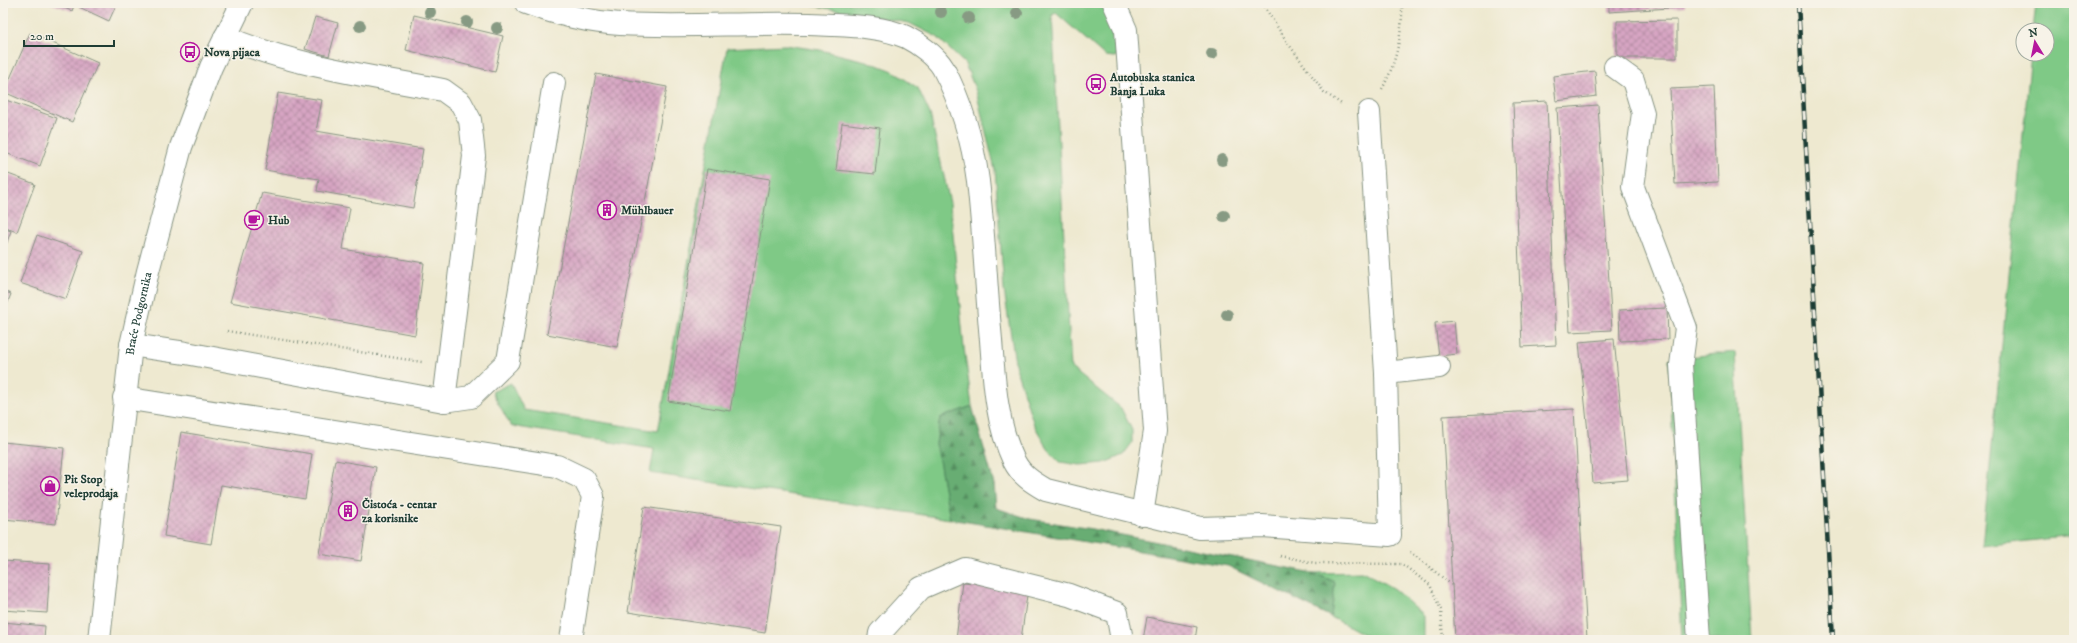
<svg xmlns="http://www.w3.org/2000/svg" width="2077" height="643" font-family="'IM FELL DW Pica',serif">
  <defs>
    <pattern id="forest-firs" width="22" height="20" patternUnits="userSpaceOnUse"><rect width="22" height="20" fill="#67ad73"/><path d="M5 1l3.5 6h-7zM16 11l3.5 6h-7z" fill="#548e5f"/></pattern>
    <pattern id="building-cross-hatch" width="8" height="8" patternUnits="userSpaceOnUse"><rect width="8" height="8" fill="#d7a5c3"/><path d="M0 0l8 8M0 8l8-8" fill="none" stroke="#ae889f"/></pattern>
  </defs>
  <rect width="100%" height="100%" fill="#f7f3e8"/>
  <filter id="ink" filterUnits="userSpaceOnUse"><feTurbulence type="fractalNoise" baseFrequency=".025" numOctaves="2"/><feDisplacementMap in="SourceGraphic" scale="8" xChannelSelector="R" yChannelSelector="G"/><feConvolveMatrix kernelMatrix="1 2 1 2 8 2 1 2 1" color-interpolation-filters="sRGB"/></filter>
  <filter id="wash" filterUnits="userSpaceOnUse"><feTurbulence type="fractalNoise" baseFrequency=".012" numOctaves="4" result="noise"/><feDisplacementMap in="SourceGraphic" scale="16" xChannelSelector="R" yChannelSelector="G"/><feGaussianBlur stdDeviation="0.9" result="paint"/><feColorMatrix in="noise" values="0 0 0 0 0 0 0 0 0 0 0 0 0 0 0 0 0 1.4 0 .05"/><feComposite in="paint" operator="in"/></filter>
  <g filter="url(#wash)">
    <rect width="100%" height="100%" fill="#eee9d0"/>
    <path fill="#7fc986" stroke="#4f835d" d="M700,3L1100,4C1115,20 1115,35 1117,56L1114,57L1105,56L1056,13L1052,15L1071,368L1121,408L1132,430V443L1123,455L1104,463L1080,465L1060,462L1048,449L1034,425L1016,369L1004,290L995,170L976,91L965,64L937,37L909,23L809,5Z
      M2036,3H2074V536L1982,546L2031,54H2047V30H2033Z
      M785,45L820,50L866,61L891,70L918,88L930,114L950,203L964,348L972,406L940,418L936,444L950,519L650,473L654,449L511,426L492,392L511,383L524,410L658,431L727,48Z
      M1735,352L1752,640H1682L1669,359Z
      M1364,572L1394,589L1424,616V640H1374L1331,617L1335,582L1313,573Z"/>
    <path fill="url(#forest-firs)" stroke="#437554" d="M972,406L994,484L996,508L1030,519L1092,529L1313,573L1335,582L1331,617L1228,566L950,519L936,444L940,418Z"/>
    <g id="blocks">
      <path fill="url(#building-cross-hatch)" d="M50,3H75L72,11Z
        M82,3H117L109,21L79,7Z
        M1609,3H1685V7L1609,12Z
        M414,15L503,36L495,72L406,50Z
        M315,17L338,23L329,56L305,49Z
        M1677,20V58H1617V21Z
        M30,33L98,63L72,122L4,92Z
        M1595,71L1597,96L1556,101L1553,76Z
        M596,74L667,87L617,347L547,334Z
        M1714,87L1718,182L1675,184L1670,89Z
        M278,93L322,100L316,131L423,149L413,208L317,191L319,179L265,170Z
        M3,99L57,118L40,166L3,152L8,137L3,135Z
        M1547,101L1556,345L1522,347L1513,103Z
        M1598,105L1612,330L1570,332L1557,108Z
        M842,123L880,128L875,174L836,170Z
        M707,169L770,179L730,411L668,401Z
        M3,172L35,184L17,232L3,227Z
        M262,193L350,208L343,249L424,263L415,335L230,302Z
        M3,228L11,231L3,253Z
        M37,235L83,251L66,299L20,283Z
        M3,291L11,294L3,315Z
        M1667,308L1668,339L1620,341L1619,310Z
        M1454,321L1457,354L1439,356L1435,323Z
        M1614,339L1628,480L1593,483L1579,342Z
        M1574,409L1587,640H1455L1443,416Z
        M181,432L312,454L305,499L221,485L211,544L164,536Z
        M3,442L64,448L56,524L3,519Z
        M335,460L376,467L361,561L319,554Z
        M644,507L781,527L765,633L628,612Z
        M3,561L50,564L47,613L3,610Z
        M963,582L1028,588L1021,640H956Z
        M1147,617L1197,627L1195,640H1143Z
        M3,622L45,626L44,640H3Z"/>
    </g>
  </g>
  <g filter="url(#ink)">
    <use href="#blocks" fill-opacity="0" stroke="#869382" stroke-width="1"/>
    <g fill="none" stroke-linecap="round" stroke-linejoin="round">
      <defs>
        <g id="minor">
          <path d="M526,3C556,14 588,22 620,24C691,28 761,21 832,25C855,26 884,27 906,37C918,43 936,56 943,68C961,102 973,143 978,181C984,234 986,287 991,340C994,380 996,423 1014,461C1021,475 1032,482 1046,490L1200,528L1262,526L1390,535L1386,373L1369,112"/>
          <path d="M1114,3L1126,30L1155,431L1142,515"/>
          <path d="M225,37C294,66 370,76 443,90L461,103L470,120L474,156L444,401"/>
          <path d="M1615,67L1633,80L1643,113L1633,187L1686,328L1681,365L1699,640"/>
          <path d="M131,345L186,353L444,401L471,397L508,361L554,83"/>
          <path d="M1386,373L1439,367"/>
          <path d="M124,398L557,466L584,479L593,496L571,640"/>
          <path id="s1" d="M99,640L131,345L148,271L181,147L211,67L242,3"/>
          <path d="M879,640L880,633L921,588L965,569L1069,595L1117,613L1122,640"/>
        </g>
      </defs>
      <use href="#minor" stroke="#869382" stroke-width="24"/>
      <path stroke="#869382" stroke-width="2.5" stroke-dasharray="1 3" stroke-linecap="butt" d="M1262,3L1287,42L1324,92L1343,105
        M1382,89C1396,65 1403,31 1402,3
        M227,331L422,362
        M1410,552L1452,585
        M1280,556L1315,563L1402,564L1430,585L1441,610L1443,640"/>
      <use href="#minor" stroke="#fff" stroke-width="22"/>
      <defs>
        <path id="rail" d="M1798,3L1833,640"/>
      </defs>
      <use href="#rail" stroke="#1f3d34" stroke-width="4.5"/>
      <use href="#rail" stroke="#f7f3e8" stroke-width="3" stroke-dasharray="9" stroke-linecap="butt"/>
    </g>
    <g fill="#879a83">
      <circle cx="430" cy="12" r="6"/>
      <circle cx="941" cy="12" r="6"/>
      <circle cx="1017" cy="13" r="6"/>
      <circle cx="969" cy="18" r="6"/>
      <circle cx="467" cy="22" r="6"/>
      <circle cx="360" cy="26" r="6"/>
      <circle cx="497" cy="28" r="6"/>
      <circle cx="1212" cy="54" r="6"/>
      <circle cx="1222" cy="160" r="6"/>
      <circle cx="1224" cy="216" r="6"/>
      <circle cx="1227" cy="315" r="6"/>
    </g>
  </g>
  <defs>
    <symbol id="bus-ring" viewBox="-11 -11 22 22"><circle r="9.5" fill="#f7f3e8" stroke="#b5179e" stroke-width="1.5"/><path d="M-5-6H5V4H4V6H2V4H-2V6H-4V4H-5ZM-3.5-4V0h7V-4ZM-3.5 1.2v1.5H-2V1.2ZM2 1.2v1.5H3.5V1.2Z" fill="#b5179e"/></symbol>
    <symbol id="building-ring" viewBox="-11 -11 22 22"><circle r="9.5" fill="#f7f3e8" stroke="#b5179e" stroke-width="1.5"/><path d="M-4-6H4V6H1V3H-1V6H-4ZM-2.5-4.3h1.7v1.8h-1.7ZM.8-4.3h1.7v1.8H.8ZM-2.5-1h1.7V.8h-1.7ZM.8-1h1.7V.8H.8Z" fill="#b5179e"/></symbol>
    <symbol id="cafe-ring" viewBox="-11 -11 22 22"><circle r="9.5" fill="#f7f3e8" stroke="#b5179e" stroke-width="1.5"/><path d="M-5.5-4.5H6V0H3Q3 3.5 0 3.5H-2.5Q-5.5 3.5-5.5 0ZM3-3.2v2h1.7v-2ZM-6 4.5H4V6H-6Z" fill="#b5179e"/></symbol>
    <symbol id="shop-ring" viewBox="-11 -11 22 22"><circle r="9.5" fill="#f7f3e8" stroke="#b5179e" stroke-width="1.5"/><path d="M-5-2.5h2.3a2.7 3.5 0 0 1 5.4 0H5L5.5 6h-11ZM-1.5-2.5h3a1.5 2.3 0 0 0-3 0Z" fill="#b5179e"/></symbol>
  </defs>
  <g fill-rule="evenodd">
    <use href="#bus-ring" x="179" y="41" width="22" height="22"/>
    <use href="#bus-ring" x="1085" y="73" width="22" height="22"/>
    <use href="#building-ring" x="596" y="199" width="22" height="22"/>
    <use href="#cafe-ring" x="243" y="209" width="22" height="22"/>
    <use href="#shop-ring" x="39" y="475" width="22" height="22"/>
    <use href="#building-ring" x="337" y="500" width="22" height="22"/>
  </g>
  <g text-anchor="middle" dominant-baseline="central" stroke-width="3" stroke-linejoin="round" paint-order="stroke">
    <g font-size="12" font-weight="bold" fill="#1f3d34" stroke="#f7f3e8" text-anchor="start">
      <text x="204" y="52">Nova pijaca</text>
      <text x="1110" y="77">Autobuska stanica<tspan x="1110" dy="14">Banja Luka</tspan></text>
      <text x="621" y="210">Mühlbauer</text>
      <text x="268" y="220">Hub</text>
      <text x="64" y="479">Pit Stop<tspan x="64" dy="14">veleprodaja</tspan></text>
      <text x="362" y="504">Čistoća - centar<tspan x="362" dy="14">za korisnike</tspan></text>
    </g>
    <g font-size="12" fill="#1f3d34" stroke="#f7f3e8">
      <text stroke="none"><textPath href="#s1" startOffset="329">Braće Podgornika</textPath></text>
    </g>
  </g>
  <rect width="2077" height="643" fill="none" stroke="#f7f3e8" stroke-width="16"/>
  <g transform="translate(2035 42) rotate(350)"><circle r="19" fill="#f7f3e8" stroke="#a1aaa0"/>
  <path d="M0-3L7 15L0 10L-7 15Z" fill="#b5179e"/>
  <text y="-6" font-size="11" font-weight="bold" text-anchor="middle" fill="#1f3d34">N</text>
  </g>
  <path d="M24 40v6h90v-6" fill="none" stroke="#1f3d34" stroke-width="2"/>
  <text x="30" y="40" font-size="12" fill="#1f3d34" stroke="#f7f3e8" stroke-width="3" paint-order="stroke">20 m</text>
</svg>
